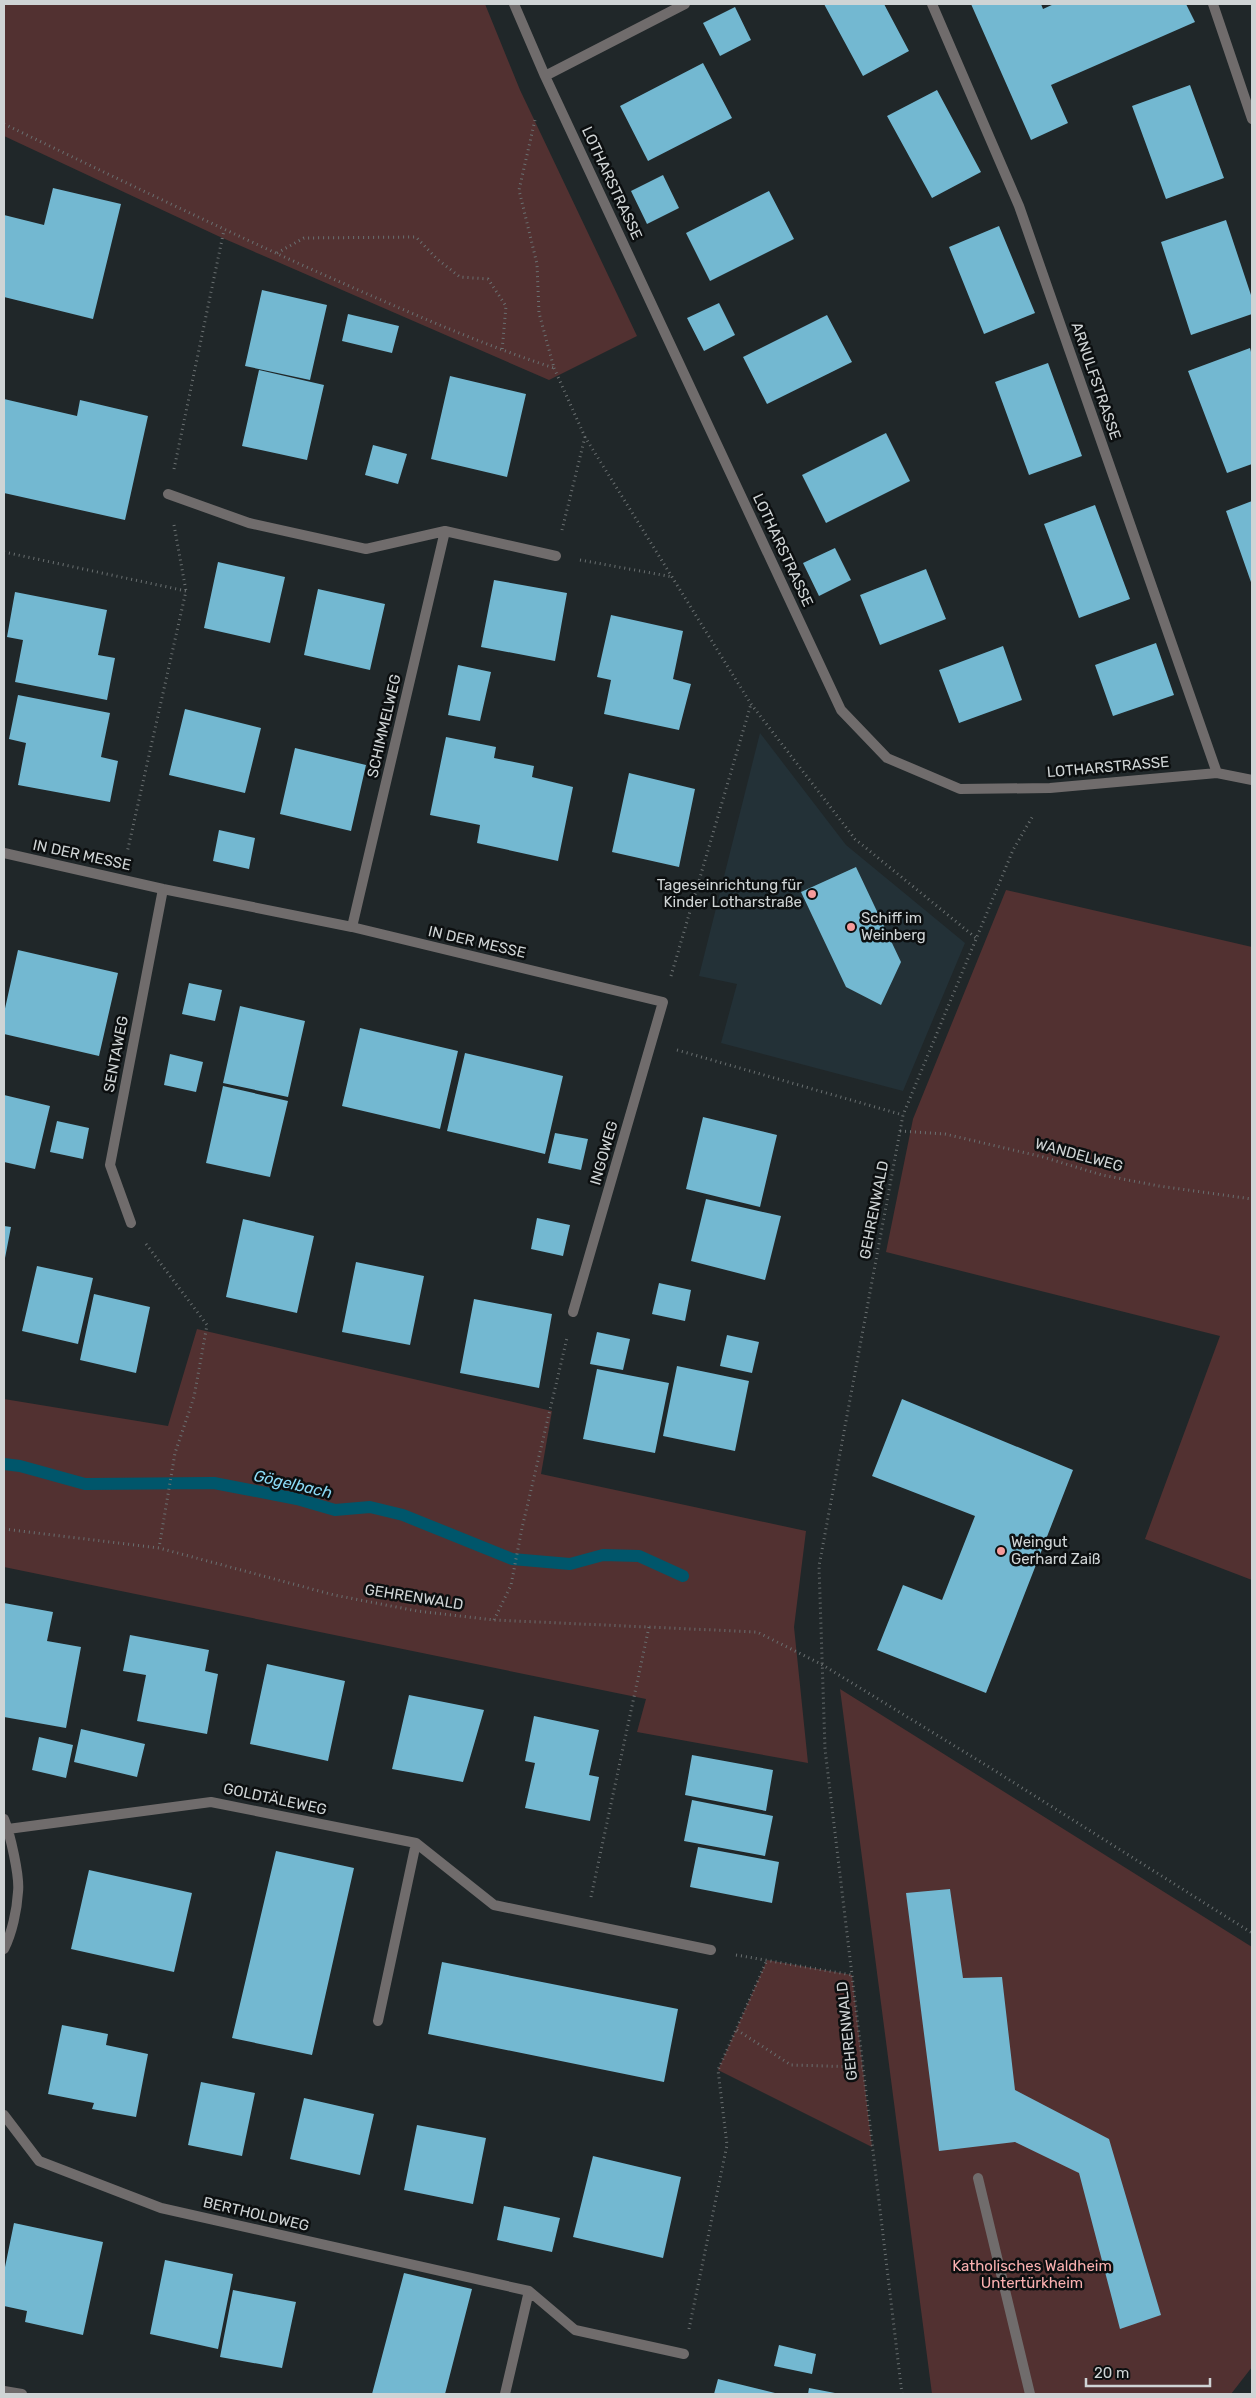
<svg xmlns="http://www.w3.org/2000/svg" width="1256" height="2398" font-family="Rubik,sans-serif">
  <rect width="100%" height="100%" fill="#202729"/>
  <path fill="#233137" d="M760,733L846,845L965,943L903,1091L721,1043L737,984L699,976Z"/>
  <path fill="#523131" d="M4,4H485L520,90L637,336L549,380L218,236L4,136Z
    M1006,890L1252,947V1580L1145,1539L1220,1336L886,1252L913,1119Z
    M197,1329L552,1411L541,1474L806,1531L794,1627L808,1763L637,1732L646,1699L4,1567V1399L168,1426Z
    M840,1689L1252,1947V2367L1231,2394H932Z
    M767,1960L852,1975L872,2147L718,2070Z"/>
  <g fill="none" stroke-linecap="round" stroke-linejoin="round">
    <path stroke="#00566b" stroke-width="12" d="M4,1464L20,1466L85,1484L214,1483L297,1499L335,1510L370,1507L403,1515L512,1559L570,1564L603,1555L639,1556L683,1576"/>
  </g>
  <path fill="#73b8d1" d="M824,4H884L909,51L863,76Z
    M971,4H1041L1043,9L1054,4H1186L1195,22L1051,85L1068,123L1031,140Z
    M735,7L751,40L720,56L703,23Z
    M703,63L732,118L648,161L620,106Z
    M1190,85L1224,178L1166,199L1132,106Z
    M937,90L981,172L932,198L887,116Z
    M663,175L679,208L647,224L631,191Z
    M53,188L121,204L93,319L4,297V215L44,225Z
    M769,191L794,239L710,281L686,233Z
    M1226,220L1252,298V314L1191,335L1161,242Z
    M999,226L1035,313L984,334L949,247Z
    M262,290L327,305L310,380L245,366Z
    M719,303L735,335L704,351L687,318Z
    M348,314L399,326L392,353L342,341Z
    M827,315L852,362L767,404L743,357Z
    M1250,348L1252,356V464L1227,473L1188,371Z
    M1048,363L1082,456L1029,475L995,382Z
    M259,370L324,385L307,460L242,446Z
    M450,376L526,394L507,477L431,459Z
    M4,399L77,416L80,400L148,416L125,520L4,493Z
    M886,433L910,481L826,523L802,475Z
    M373,445L407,454L398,484L365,475Z
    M1252,501V585L1226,511Z
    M1095,505L1130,599L1079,618L1044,524Z
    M835,548L851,580L819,596L803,563Z
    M218,562L285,577L270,643L204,628Z
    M926,569L946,619L880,645L860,595Z
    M494,580L567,593L555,661L481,647Z
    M318,589L385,604L370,670L304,655Z
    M15,592L107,610L98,655L115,658L107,700L15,682L23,640L7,637Z
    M611,615L683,631L673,679L691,684L679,730L604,714L611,680L597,677Z
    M1156,643L1174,695L1113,716L1095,665Z
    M1003,646L1022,700L959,723L939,670Z
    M458,665L491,672L480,721L448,715Z
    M18,695L110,713L101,757L118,761L110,802L18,785L26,743L9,739Z
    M185,709L261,728L245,793L169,775Z
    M446,737L496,747L494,758L534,766L532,777L573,787L558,861L477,843L480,825L430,815Z
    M295,748L366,765L351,831L280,814Z
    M629,773L695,789L679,867L612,852Z
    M219,830L255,838L249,869L213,861Z
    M856,867L901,962L881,1005L846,987L801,892Z
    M18,950L118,973L99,1056L4,1034V1013Z
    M189,983L222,990L215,1021L182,1014Z
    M240,1006L305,1021L288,1097L223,1083Z
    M360,1028L458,1051L440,1129L342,1106Z
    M465,1053L563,1076L545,1154L447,1131Z
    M170,1054L203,1062L196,1092L164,1085Z
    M223,1086L288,1101L270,1177L206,1163Z
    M4,1095L50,1106L35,1169L4,1162Z
    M703,1117L777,1135L760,1207L686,1189Z
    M57,1121L89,1128L83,1159L50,1152Z
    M555,1133L588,1139L581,1170L548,1163Z
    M706,1199L781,1216L765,1280L691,1261Z
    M537,1218L570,1225L563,1256L531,1249Z
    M243,1219L314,1236L297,1313L226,1297Z
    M4,1226L11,1227L5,1258H4Z
    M356,1262L424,1276L410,1345L342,1332Z
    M37,1266L93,1278L78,1344L22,1331Z
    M659,1283L691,1290L685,1321L652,1314Z
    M94,1294L150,1307L136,1373L80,1360Z
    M474,1299L552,1314L539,1388L460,1373Z
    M597,1332L630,1339L623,1370L590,1364Z
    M727,1335L759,1342L752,1373L720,1366Z
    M677,1366L749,1381L735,1451L663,1436Z
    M597,1369L669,1383L655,1453L583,1439Z
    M902,1399L1073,1470L986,1693L877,1650L903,1585L942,1600L975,1516L872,1476Z
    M4,1603L53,1612L47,1641L81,1647L66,1728L4,1717Z
    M130,1635L209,1650L205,1671L218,1674L207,1734L137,1721L146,1675L123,1671Z
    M267,1664L345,1681L328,1761L250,1744Z
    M409,1695L484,1710L463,1782L392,1769Z
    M534,1716L599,1730L589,1775L599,1777L590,1821L525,1808L535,1763L525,1761Z
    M81,1729L145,1744L137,1777L74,1762Z
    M39,1737L73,1745L66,1778L32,1770Z
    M692,1755L773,1770L766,1811L685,1795Z
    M692,1800L773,1816L765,1856L684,1841Z
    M698,1847L779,1862L772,1903L690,1887Z
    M276,1851L354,1868L312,2055L232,2038Z
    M89,1870L192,1893L174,1972L71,1949Z
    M950,1889L963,1978L1002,1977L1015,2090L1109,2139L1161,2315L1120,2329L1079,2173L1015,2142L939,2151L906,1893Z
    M442,1962L678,2009L664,2082L428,2034Z
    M62,2025L108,2034L106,2045L148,2054L136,2117L92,2109L94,2103L48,2094Z
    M201,2082L255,2093L242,2156L188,2145Z
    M304,2098L374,2114L360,2175L290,2159Z
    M417,2125L486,2138L473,2204L404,2190Z
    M593,2156L681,2177L663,2258L573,2237Z
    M504,2206L560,2218L552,2252L497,2240Z
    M14,2223L103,2242L83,2335L25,2322L27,2311L4,2306V2272Z
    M165,2260L233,2274L218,2349L150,2334Z
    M404,2273L472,2289L445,2394H372Z
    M233,2290L296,2302L282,2368L220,2357Z
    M779,2345L816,2354L812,2374L774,2366Z
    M718,2379L779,2394H714Z
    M809,2388L835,2393V2394H808Z"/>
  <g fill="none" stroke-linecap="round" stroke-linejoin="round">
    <path stroke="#6a7071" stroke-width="3" stroke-dasharray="1 4" stroke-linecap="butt" d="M4,124C110,175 215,226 322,274C399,308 475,342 554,368L539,313L537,264L519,190L535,120
      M277,253L304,238L416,237L437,259L460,277L488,279L506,306L502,351
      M554,368L585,437L751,704L855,839L976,938
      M174,469L224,230
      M174,525L186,591
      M562,530L585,437
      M4,552L186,591L127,853
      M580,560L673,577
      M671,976L751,704
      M677,1050L903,1115
      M900,1131L945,1134L1043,1157L1102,1175L1159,1186L1252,1199
      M146,1244L207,1325L194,1397L175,1453L159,1548
      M4,1529L159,1548L334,1595L417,1611L494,1620L757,1632L821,1664L989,1767L1252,1933
      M494,1620L511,1585L522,1528L567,1338
      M591,1897L649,1627
      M736,1955L852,1975
      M737,2030L791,2065L862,2067
      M689,2329L727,2145L718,2070L767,1960
      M902,2394L825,1749L819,1566L903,1115L1013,850L1034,814"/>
    <path stroke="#706c6c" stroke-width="10" d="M978,2178L1030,2394"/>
    <path stroke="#706c6c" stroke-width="10" d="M514,4L545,76L841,710L887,758L960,789L1050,788L1217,773L1252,780
      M932,4L1019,206L1217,773
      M1213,4L1252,119
      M545,76L685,4
      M168,494L249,523L366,549L445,531L352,927
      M445,531L556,556
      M4,853L163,889L352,927L663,1002L573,1312
      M131,1223L110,1165L163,889
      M4,1819C10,1833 20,1877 18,1892C17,1910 12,1933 4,1949
      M8,1829L211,1802L416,1843L378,2021
      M416,1843L494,1905L711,1950
      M4,2115L39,2161L161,2208L529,2291L575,2330L684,2354
      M4,2391L22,2394
      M505,2394L529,2291"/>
  </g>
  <g fill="#f59b9b" stroke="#0c0f10" stroke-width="2">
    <circle cx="812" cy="894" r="5"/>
    <circle cx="851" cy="927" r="5"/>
    <circle cx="1001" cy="1551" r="5"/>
  </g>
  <g text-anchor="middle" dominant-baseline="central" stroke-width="5" stroke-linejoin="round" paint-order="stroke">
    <g font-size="15" fill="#cfd4d5" stroke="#0c0f10">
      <text transform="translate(612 183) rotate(65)">LOTHARSTRASSE</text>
      <text transform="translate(1096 381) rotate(71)">ARNULFSTRASSE</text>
      <text transform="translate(783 550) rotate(65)">LOTHARSTRASSE</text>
      <text transform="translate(384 726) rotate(-77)">SCHIMMELWEG</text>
      <text transform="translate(1108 767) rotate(-5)">LOTHARSTRASSE</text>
      <text transform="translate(82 855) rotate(12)">IN DER MESSE</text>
      <text transform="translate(477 942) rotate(13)">IN DER MESSE</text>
      <text transform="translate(116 1054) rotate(-79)">SENTAWEG</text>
      <text transform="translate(604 1153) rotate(-74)">INGOWEG</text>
      <text transform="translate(1079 1155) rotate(15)">WANDELWEG</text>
      <text transform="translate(874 1210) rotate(-79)">GEHRENWALD</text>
      <text transform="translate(414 1597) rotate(9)">GEHRENWALD</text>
      <text transform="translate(275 1799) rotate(12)">GOLDTÄLEWEG</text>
      <text transform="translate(847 2031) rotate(-96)">GEHRENWALD</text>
      <text transform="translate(256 2214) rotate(13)">BERTHOLDWEG</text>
    </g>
    <g font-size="15" fill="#cfd4d5" stroke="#0c0f10" text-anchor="start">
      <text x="802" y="885" text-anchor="end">Tageseinrichtung für<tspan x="802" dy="17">Kinder Lotharstraße</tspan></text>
      <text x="861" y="918">Schiff im<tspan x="861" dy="17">Weinberg</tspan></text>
      <text x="1011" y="1542">Weingut<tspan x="1011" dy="17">Gerhard Zaiß</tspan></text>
    </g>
    <g font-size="15" fill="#fab0b0" stroke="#0c0f10">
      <text x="1032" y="2266">Katholisches Waldheim<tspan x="1032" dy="17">Untertürkheim</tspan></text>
    </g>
    <g font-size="16" font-style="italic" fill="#8bd9f5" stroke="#0c0f10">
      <text transform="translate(293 1484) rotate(13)">Gögelbach</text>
    </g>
  </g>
  <rect width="1256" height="2398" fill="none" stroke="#cfd4d5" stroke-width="10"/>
  <path d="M1086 2378v8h124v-8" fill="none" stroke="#cfd4d5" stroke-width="2.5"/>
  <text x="1094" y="2378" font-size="15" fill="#cfd4d5" stroke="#0c0f10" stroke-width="4" paint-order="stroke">20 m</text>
</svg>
